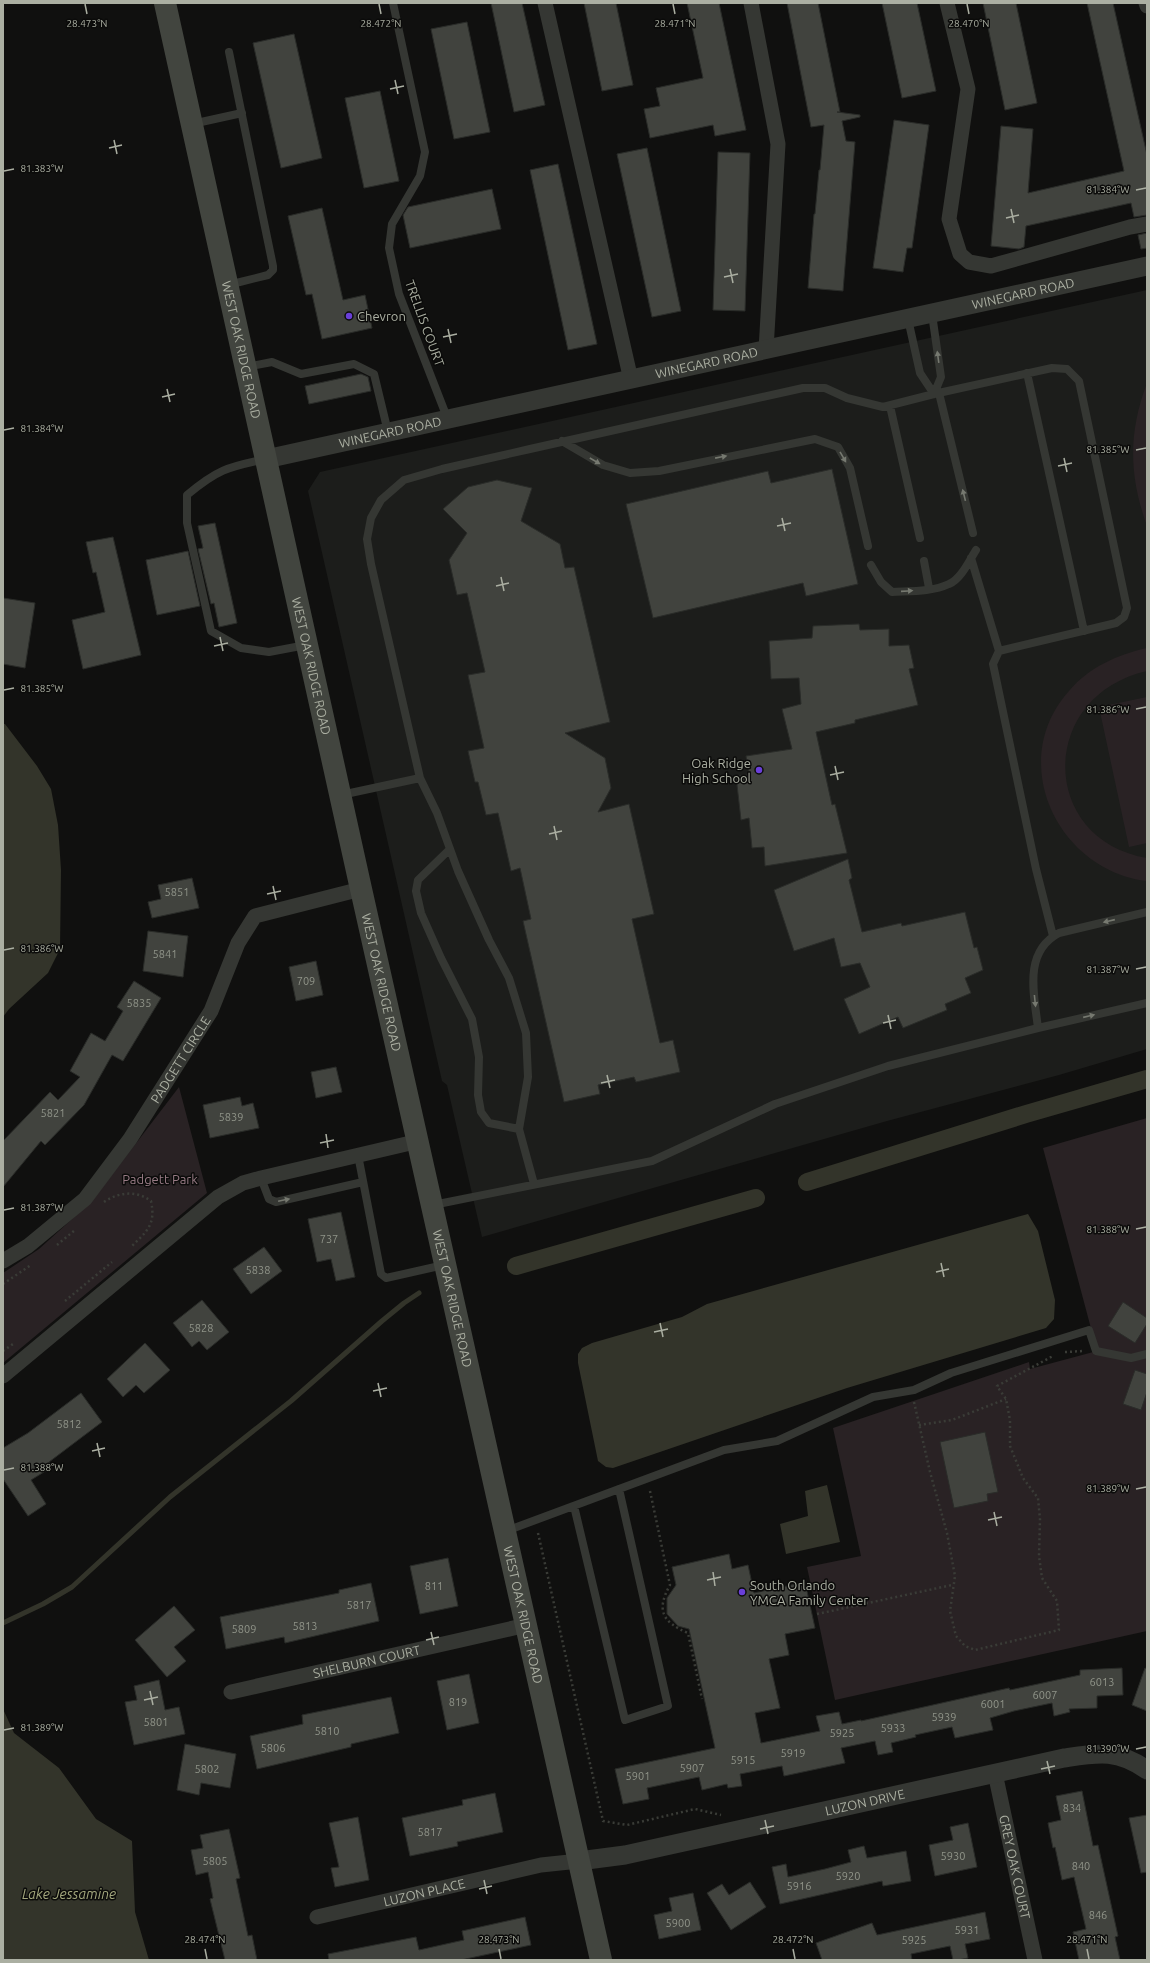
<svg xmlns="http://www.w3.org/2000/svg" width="1150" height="1963" font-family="Ubuntu,sans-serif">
  <rect width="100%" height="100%" fill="#10100f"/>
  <path fill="#1c1d1b" d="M1147,290V1049L1059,1075L887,1121L482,1237L447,1085L442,1081L308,491L320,472Z"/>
  <path fill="#292224" d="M1147,383V526C1129,476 1128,433 1147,383Z
    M1147,648V671C1037,696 1039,840 1147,858V881C1057,870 1006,761 1069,691C1089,667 1117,655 1147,648Z
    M1147,697V843L1129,847L1099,707Z
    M179,1087L207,1193L3,1363V1273L39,1249L92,1201Z
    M1147,1118V1631L835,1700L807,1567L861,1556L833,1428L1029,1362L1030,1369L1097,1351L1043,1148Z"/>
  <path fill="#33342a" d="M3,724H5L37,766L51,789L58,825L61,870L60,949L48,973L9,1009L3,1017Z
    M1028,1214L1038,1231L1055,1300L1054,1319L1046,1328L847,1388L613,1468L606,1467L598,1461L578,1363V1354L582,1348L592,1343L682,1317L707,1304Z
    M827,1485L840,1542L786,1554L780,1524L808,1516L805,1491Z
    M3,1709L14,1733L59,1768L96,1819L132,1841L135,1912L149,1960H3Z"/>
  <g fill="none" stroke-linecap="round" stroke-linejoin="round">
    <path stroke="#33342a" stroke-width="5" d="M3,1623L43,1604L72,1587L170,1497L291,1401L382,1321L404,1303L419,1293"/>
    <path stroke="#33342a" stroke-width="18" d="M807,1182L1026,1114L1147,1079
      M516,1266L756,1198"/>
  </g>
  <path fill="#41433e" stroke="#2a2c29" d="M491,3H522L545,105L514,112Z
    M584,3H616L633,85L602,91Z
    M687,3H719L746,130L715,136L713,125L650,138L644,109L660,106L656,88L703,78Z
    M787,3H818L840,112H837L860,115V117L842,121L846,141L855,142L843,291L808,288L814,214H815L819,170H820L824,125L811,127Z
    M882,3H917L936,91L902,98Z
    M983,3H1016L1037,103L1005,110Z
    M1087,3H1113L1147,155V215L1134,217L1131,203L1026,226L1024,247L1019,249L991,246L1001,126L1033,129L1028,193L1124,171Z
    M467,22L490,132L454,139L431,29Z
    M294,34L322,158L281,168L253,43Z
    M380,91L399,181L364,188L345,98Z
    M894,120L929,125L912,248H907L903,272L873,268Z
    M647,148L681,311L652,317L617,154Z
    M718,152L750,153L745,311L713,310Z
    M558,164L597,344L568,350L530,170Z
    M492,189L501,229L410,248L403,215L408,207Z
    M322,208L343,300L365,295L372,328L322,339L312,294L306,295L288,216Z
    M1147,233V248L1141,249L1138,235Z
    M361,374L368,377L371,391L309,404L305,386Z
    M832,469L858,584L806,596L803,583L653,618L626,504L768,471L771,483Z
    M497,480L532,488L521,521L560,544L565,568L574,567L610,722L565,733L605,758L611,788L598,812L629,804L654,914L632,919L660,1043L673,1040L680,1072L636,1082L634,1077L598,1085L600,1094L564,1102L523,921L531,919L520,868L511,871L498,813L486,815L478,782H475L468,751L484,748L468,675L485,672L467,593L457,595L449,560L467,533L443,509L468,487Z
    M215,523L237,623L219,627L214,603L211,604L198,549L203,548L198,526Z
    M113,537L141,655L83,669L72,620L105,612L96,572L93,573L86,542Z
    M188,551L200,606L157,615L146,560Z
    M3,598L35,603L25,668L3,664Z
    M859,624L860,630L889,629V646L909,645L914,668L909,669L918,705L855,720V723L816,732L832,805L835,804L847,853L765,866L764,847L752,848L749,818L741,820L736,776L749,775L746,756L792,749L782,709L801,704L799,678L771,679L769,641L812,638L813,626Z
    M848,859L852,878L849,880L862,932L901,923L902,926L965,912L974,948L977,947L983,970L965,978L971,993L945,1004L947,1010L903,1028L898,1017L859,1034L844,999L870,987L860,963L841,967L834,938L794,951L774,890Z
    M192,878L199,908L152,918L148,902L161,899L158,885Z
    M148,931L188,936L183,977L143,971Z
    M316,961L323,995L296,1001L289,967Z
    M134,981L161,998L123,1061L112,1055L84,1105L45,1145L41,1141L3,1187V1141L50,1092L58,1100L80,1077L70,1071L91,1033L105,1041L123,1011L117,1007Z
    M336,1067L342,1092L316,1098L311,1072Z
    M240,1097L242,1106L253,1103L259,1128L210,1138L203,1105Z
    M341,1212L355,1277L336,1281L331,1259L317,1262L308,1219Z
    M264,1247L282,1271L251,1294L233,1269Z
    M202,1300L229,1332L207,1350L199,1341L192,1347L173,1323Z
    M1123,1302L1147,1318V1324L1135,1343L1108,1326Z
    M145,1343L170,1370L144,1393L136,1385L123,1397L107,1379Z
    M1135,1370L1147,1374V1392L1141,1410L1123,1404Z
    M81,1393L102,1422L49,1462L52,1467L31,1480L46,1504L28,1516L3,1479V1448L28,1433Z
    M985,1432L998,1492L987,1494L988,1501L954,1508L940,1442Z
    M729,1554L732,1569L748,1565L754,1593L805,1582L815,1628L785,1634L789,1655L769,1659L780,1708L755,1713L761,1743L820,1731L816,1716L839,1712L842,1724L861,1720V1721L1009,1688L1010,1690L1080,1675V1670L1122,1668L1123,1695L1097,1696V1708L1069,1709L1070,1712L1054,1716L1052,1703L1014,1711L990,1718L993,1730L955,1738L952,1727L915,1735L916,1737L891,1743L893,1752L878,1755L875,1741L841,1748L845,1763L784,1776L782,1766L740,1774L742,1786L728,1788L727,1784L702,1790L699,1777L647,1788L649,1799L623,1804L615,1769L715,1748L689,1629L678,1626L667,1614V1598L676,1585L672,1567Z
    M448,1558L458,1606L420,1614L410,1566Z
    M371,1583L379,1621L285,1643L284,1637L226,1649L220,1617L339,1593V1590Z
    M174,1606L195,1630L174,1647L186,1661L167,1677L135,1640Z
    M1145,1668L1147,1669V1711L1132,1705Z
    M469,1674L479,1723L447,1730L437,1681Z
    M159,1680L165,1710L179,1707L185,1734L134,1745L125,1702L137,1700L134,1686Z
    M391,1697L399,1733L351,1744V1747L257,1769L250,1736L303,1724L302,1715Z
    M185,1744L236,1754L230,1788L201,1783L199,1795L177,1790Z
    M1082,1791L1093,1846L1098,1845L1118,1936L1115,1937L1120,1960H1079L1073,1932L1086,1929L1074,1877L1062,1880L1055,1847L1053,1848L1048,1823L1061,1820L1056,1796Z
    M495,1793L503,1832L457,1842L458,1846L410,1856L402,1818L463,1805L462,1800Z
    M1147,1815V1872L1141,1873L1129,1818Z
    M358,1817L369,1880L335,1887L331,1868L339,1867L329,1823Z
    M968,1823L977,1867L935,1876L929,1845L953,1840L950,1827Z
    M229,1829L240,1878L236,1879L248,1936L252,1935L257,1960H225L210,1899L213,1898L208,1872L196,1875L191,1850L203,1848L200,1835Z
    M864,1846L867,1858L906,1851L911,1881L883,1886L882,1881L780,1904L772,1867L786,1864L788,1877L825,1869L851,1862L848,1850Z
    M750,1882L766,1907L731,1930L707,1893L722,1884L729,1895Z
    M693,1893L701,1930L659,1939L654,1915L672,1911L669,1898Z
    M985,1912L990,1939L965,1944L968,1958L958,1960H953L950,1946L911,1954L912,1960H822L816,1943L872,1923L877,1935Z
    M525,1917L531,1945L461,1960H329L328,1954L416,1937L419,1950L464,1940L462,1931Z"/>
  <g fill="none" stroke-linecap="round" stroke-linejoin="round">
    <path stroke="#3a3c37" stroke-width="2.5" stroke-dasharray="2 3" stroke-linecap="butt" d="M104,1202C119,1192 136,1190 151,1201C156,1225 147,1231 131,1247
      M57,1245L75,1230
      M3,1284L31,1265
      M65,1301L112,1262
      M3,1351L13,1344
      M1065,1352L1084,1351
      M914,1402L930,1472L947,1533L955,1576L950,1611L956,1636L965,1646L975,1650L1059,1630L1057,1601L1042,1578L1039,1556L1040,1519L1038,1498L1023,1478L1010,1446V1420L1006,1399L997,1386L1053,1356
      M919,1425L952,1420L1006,1399
      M650,1491L670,1585C656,1610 662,1622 688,1633L702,1699
      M538,1533L603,1821L627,1825L695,1809L721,1815
      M817,1614L952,1585"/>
    <path stroke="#353733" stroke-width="8" d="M393,3L425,152L420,176L392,224L389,248L399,294L448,420
      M192,124L242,113
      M228,285L268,275L273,270V266L229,52
      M932,314L941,377L934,394
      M908,319L920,373L934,394
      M246,367L272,362L301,374L354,364L374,374L388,432
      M1027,373L1084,631
      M939,393L973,533
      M890,406L920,538
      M562,441L603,465L630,473L659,471L815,439L838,447L850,468L868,546
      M266,459C227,467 217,470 187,495V523L211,631L241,648L269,652L306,645
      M971,558L999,651
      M924,561L929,588
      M871,565L881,582L892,592C910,591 932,592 949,584C961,579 969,561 976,550
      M341,795L420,778
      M450,849L418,880L416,891L421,913L441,958L472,1019L479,1057L478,1095L481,1112L489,1123L519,1129
      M1038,1028C1034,994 1023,952 1059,933L1147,912
      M358,1155L381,1274L386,1278L444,1265
      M261,1178L269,1199L276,1202L363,1182
      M534,1184L519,1129L528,1077L526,1033L509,978L489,940L458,871L437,813L420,778L371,564L367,539L371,518L381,500L404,480L442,469L530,449L803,388H825L847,398L883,407L934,394L1052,368L1067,369L1079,381L1127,608L1124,617L1116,623L999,651L993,664L1036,869L1053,936
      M433,1205L652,1161L775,1104L888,1066L1038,1028L1147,1003
      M574,1506L625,1720L668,1706L619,1489
      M506,1531L724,1450L777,1441L873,1397L914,1390L951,1373L1089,1330L1096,1351L1131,1358L1147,1354"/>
    <g stroke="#353733" stroke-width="15">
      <path d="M545,3L631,380"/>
      <path d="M751,3L778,144L766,350"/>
      <path d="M947,3L968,89L949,219L960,254L969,262L991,266L1130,227L1147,224"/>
      <path d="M1146,3L1147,6"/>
      <path id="s1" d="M3,1261L28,1246L85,1199L130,1139L211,1011L238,943L255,916L361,889"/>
      <path d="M3,1376L218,1197L243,1183L261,1178L419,1141"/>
      <path id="s2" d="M231,1692L527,1625"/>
      <path id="s3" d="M995,1773L1035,1960"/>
      <path id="s4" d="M317,1917L541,1865L579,1861"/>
    </g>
    <g stroke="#353733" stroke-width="19">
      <path id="s5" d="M266,459L1147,266"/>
      <path id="s6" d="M579,1861L625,1855L1064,1758C1098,1753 1117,1749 1147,1770"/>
    </g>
    <path stroke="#42453f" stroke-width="22" id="s7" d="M165,3L361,889L601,1960"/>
  </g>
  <defs><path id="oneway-solid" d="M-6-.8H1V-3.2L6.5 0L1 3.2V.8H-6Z"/></defs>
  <g fill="#767970">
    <use href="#oneway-solid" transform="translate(938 357) rotate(-98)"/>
    <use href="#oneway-solid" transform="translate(721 457) rotate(-11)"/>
    <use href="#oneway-solid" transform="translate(843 457) rotate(60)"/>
    <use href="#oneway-solid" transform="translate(595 461) rotate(30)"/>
    <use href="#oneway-solid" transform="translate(964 495) rotate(-104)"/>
    <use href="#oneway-solid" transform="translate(907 591) rotate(-4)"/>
    <use href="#oneway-solid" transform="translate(1109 921) rotate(167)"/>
    <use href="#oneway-solid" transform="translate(1035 1001) rotate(84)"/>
    <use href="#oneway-solid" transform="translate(1089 1016) rotate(-13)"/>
    <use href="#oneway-solid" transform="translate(284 1200) rotate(-12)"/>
  </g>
  <path fill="none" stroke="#abafa2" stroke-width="1.5" d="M85,4L87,14M379,4L381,14M673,4L675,14M967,4L969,14M395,80L398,94M390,89L404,86M114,140L117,154M109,148L122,145M4,171L14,169M1136,190L1146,188M1011,209L1014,223M1006,218L1019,215M730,269L733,283M724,277L738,274M448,329L451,343M443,337L457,334M167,389L170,402M162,397L175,394M4,430L14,428M1136,450L1146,448M1064,458L1067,472M1058,466L1072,463M782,518L785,531M777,526L791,523M501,577L504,591M496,586L509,583M220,637L223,651M214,646L228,643M4,690L14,688M1136,709L1146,707M835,766L838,780M830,775L844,772M554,826L557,840M549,834L562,831M273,886L276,900M267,894L281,891M4,950L14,948M1136,969L1146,967M888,1015L891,1029M883,1023L896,1020M607,1075L610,1088M601,1083L615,1080M326,1134L328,1148M320,1143L334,1140M4,1210L14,1208M1136,1229L1146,1227M941,1263L944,1277M936,1272L949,1269M660,1323L663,1337M654,1332L668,1329M378,1383L381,1397M373,1391L387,1388M97,1443L100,1457M92,1451L105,1448M4,1470L14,1468M1136,1489L1146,1487M994,1512L997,1526M988,1520L1002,1517M713,1572L715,1586M707,1580L721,1577M431,1632L434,1645M426,1640L439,1637M150,1691L153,1705M144,1700L158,1697M4,1730L14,1728M1136,1749L1146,1747M1047,1761L1050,1774M1041,1769L1055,1766M765,1820L768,1834M760,1829L774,1826M484,1880L487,1894M479,1889L492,1886M205,1949L207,1959M499,1949L501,1959M793,1949L795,1959M1087,1949L1089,1959"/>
  <g fill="#6a3fd9" stroke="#0b0b0a" stroke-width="1.5">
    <circle cx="349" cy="316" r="4"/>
    <circle cx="759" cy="770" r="4"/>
    <circle cx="742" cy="1592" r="4"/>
  </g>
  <g text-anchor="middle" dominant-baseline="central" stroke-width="3" stroke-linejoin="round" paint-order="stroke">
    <g font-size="11" fill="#909489">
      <text x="177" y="892">5851</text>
      <text x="165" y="954">5841</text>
      <text x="306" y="981">709</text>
      <text x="139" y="1003">5835</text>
      <text x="53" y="1113">5821</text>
      <text x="231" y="1117">5839</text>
      <text x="329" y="1239">737</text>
      <text x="258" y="1270">5838</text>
      <text x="201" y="1328">5828</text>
      <text x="69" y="1424">5812</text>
      <text x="434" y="1586">811</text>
      <text x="359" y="1605">5817</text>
      <text x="305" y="1626">5813</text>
      <text x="244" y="1629">5809</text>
      <text x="1102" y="1682">6013</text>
      <text x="1045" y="1695">6007</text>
      <text x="458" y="1702">819</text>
      <text x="993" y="1704">6001</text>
      <text x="944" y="1717">5939</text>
      <text x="156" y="1722">5801</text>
      <text x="893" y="1728">5933</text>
      <text x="327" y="1731">5810</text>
      <text x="842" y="1733">5925</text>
      <text x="273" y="1748">5806</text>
      <text x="793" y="1753">5919</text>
      <text x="743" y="1760">5915</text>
      <text x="692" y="1768">5907</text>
      <text x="207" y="1769">5802</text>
      <text x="638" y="1776">5901</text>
      <text x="1072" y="1808">834</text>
      <text x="430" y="1832">5817</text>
      <text x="953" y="1856">5930</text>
      <text x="215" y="1861">5805</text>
      <text x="1081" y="1866">840</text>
      <text x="848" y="1876">5920</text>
      <text x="799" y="1886">5916</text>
      <text x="1098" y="1915">846</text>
      <text x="678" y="1923">5900</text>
      <text x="967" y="1930">5931</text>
      <text x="914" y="1940">5925</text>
    </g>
    <g font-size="13" fill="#abafa2" stroke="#0b0b0a">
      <text stroke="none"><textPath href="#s5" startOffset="775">WINEGARD ROAD</textPath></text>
      <text transform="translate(425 323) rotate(70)">TRELLIS COURT</text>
      <text stroke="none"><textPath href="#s7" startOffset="355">WEST OAK RIDGE ROAD</textPath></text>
      <text stroke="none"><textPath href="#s5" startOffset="451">WINEGARD ROAD</textPath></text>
      <text stroke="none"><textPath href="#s5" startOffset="127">WINEGARD ROAD</textPath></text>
      <text stroke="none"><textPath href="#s7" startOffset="679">WEST OAK RIDGE ROAD</textPath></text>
      <text stroke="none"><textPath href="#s7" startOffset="1003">WEST OAK RIDGE ROAD</textPath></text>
      <text stroke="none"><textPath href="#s1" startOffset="272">PADGETT CIRCLE</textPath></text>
      <text stroke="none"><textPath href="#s7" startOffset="1327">WEST OAK RIDGE ROAD</textPath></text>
      <text stroke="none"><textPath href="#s7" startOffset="1651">WEST OAK RIDGE ROAD</textPath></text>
      <text stroke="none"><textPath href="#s2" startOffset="139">SHELBURN COURT</textPath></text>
      <text stroke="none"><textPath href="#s6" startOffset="292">LUZON DRIVE</textPath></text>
      <text stroke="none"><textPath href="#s3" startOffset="96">GREY OAK COURT</textPath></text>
      <text stroke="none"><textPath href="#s4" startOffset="110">LUZON PLACE</textPath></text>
    </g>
    <g font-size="13" fill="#abafa2" stroke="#0b0b0a" text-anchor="start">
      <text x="357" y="316">Chevron</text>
      <text x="751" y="763" text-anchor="end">Oak Ridge<tspan x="751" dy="15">High School</tspan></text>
      <text x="750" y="1585">South Orlando<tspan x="750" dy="15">YMCA Family Center</tspan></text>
    </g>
    <g font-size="13" fill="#987b85" stroke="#0b0b0a">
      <text x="160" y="1179">Padgett Park</text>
    </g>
    <g font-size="14" font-style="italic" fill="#a3a77d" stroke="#0b0b0a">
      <text x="69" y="1894">Lake Jessamine</text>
    </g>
  </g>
  <g font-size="10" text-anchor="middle" fill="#abafa2" stroke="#0b0b0a" stroke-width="3" stroke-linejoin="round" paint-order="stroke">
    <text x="87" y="27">28.473°N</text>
    <text x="381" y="27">28.472°N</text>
    <text x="675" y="27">28.471°N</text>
    <text x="969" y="27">28.470°N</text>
    <text x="42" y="172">81.383°W</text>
    <text x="1108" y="193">81.384°W</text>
    <text x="42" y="432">81.384°W</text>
    <text x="1108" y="453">81.385°W</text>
    <text x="42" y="692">81.385°W</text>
    <text x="1108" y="713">81.386°W</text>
    <text x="42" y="952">81.386°W</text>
    <text x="1108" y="973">81.387°W</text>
    <text x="42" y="1211">81.387°W</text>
    <text x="1108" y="1233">81.388°W</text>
    <text x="42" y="1471">81.388°W</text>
    <text x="1108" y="1492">81.389°W</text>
    <text x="42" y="1731">81.389°W</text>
    <text x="1108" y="1752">81.390°W</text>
    <text x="205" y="1943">28.474°N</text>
    <text x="499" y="1943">28.473°N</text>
    <text x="793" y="1943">28.472°N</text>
    <text x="1087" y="1943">28.471°N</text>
  </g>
  <rect width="1150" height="1963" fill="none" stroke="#abafa2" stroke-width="8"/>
</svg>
